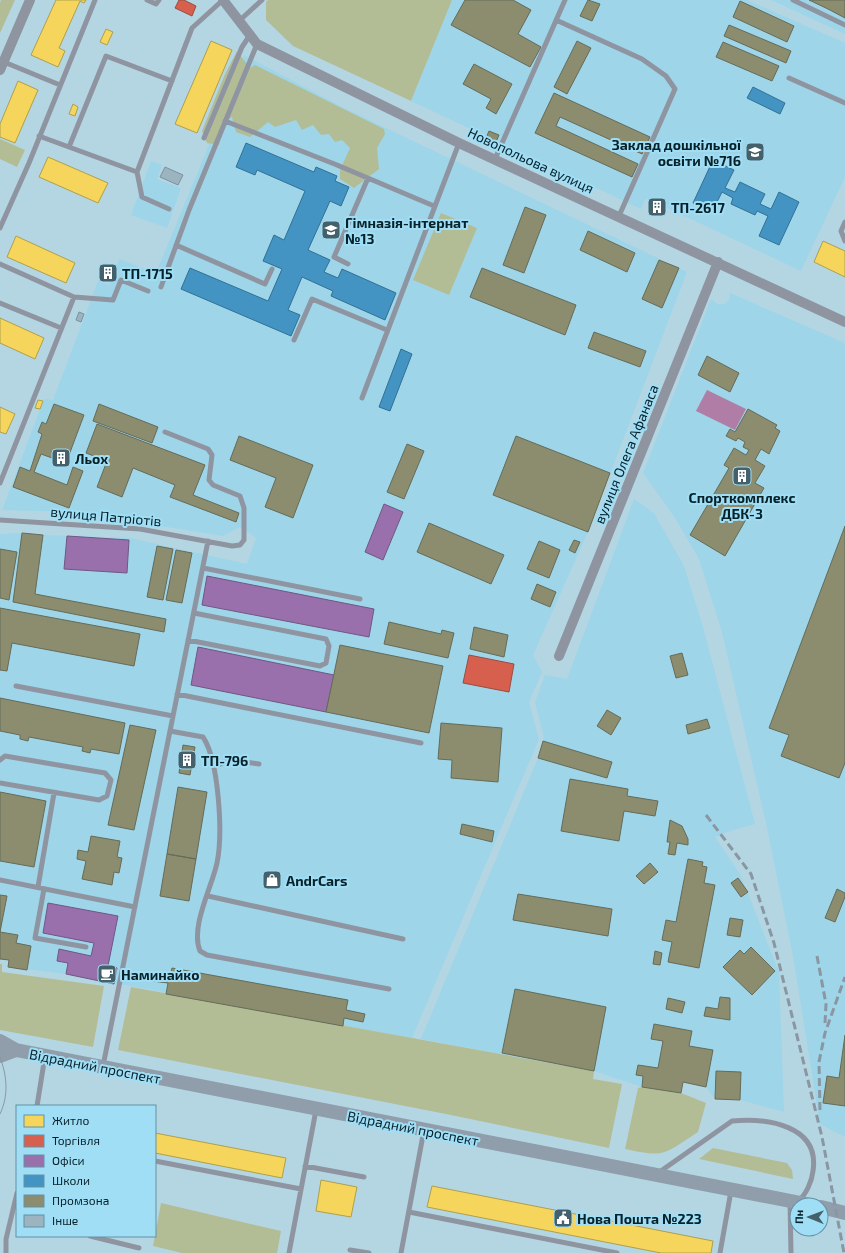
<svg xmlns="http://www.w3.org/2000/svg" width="845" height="1253" font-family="'Exo 2',sans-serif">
  <rect width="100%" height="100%" fill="#b4d6e2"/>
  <path fill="#9ed5e9" d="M452,0H747L845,43V177L801,271L646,198L641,209L411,101Z
    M771,0H845V34Z
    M244,55L344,108L687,272L588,532L533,655L542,672L529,702L539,739L412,1038L66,974L8,967L9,960L0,959V534L22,533L43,535L130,538L247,564L256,538L240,527L223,536L74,512L2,510L44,399L53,400L98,281L110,285L119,259L156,273L204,157Z
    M151,161L162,165L157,179L181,188L167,228L131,215Z
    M730,293L845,343V1137L820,1124L793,956L767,828L722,632L699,559L675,518L643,473L711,299L717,304H724L729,300Z
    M634,499L654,513L684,566L703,627L755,824L727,832L715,837L740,874L779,972L784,1112L740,1100L715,1099L706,1087L683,1082L681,1093L642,1087L594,1071L421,1039L538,758L544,738L535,702L545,675L567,679Z"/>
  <path fill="#b2bd96" d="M1,0H15L0,33V3Z
    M268,0H452L411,101L293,46L266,20V2Z
    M237,51L250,68L255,65L384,129L385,134L377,148L379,169L354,188L340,179V170L350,148L342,140L335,142L329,134L321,135L313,125L302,130L296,120L275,127L268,122L250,137L236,132L232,117L221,125L219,145L207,143L202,131L225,74Z
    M0,139L25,150L17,167L0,159Z
    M441,213L477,228L449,295L413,280Z
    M0,964H2V972L104,986L93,1047L0,1030Z
    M131,987L594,1071L593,1079L622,1084L609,1148L446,1114L118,1050Z
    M642,1087L681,1093L706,1103L698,1132C664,1154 666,1158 625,1149L638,1088Z
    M713,1148L787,1163L792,1170L793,1179L699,1159Z
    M161,1203L281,1231L277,1253H182L153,1246Z"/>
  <path fill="#af7da6" d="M707,390L746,409L735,430L696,411Z"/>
  <path fill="#f6d55c" stroke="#ae9f4d" d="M56,0H86L84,3L80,1L59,48L65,51L58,67L31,55Z
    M106,29L113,32L107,45L100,42Z
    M211,41L232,50L197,133L175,124Z
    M18,81L38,90L15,143L0,137V124Z
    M73,104L78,107L75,116L69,114Z
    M48,157L108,183L98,203L39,177Z
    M16,236L75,263L66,283L7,257Z
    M823,241L845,251V277L814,262Z
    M0,318L44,338L35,359L0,343Z
    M38,400L43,401L40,409L35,408Z
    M0,407L15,414L6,434L0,432Z
    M155,1133L286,1158L282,1178L155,1153Z
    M321,1180L357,1187L351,1217L316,1211Z
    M432,1186L713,1241L711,1253H661L427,1207Z"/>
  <path fill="#d6604d" stroke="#984d42" d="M179,0H184L196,6L192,16L175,8Z
    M469,655L514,664L509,692L463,683Z"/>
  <path fill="#9970ab" stroke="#6d5884" d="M384,504L403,512L383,560L365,552Z
    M67,536L129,540L127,573L64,569Z
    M207,576L374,609L369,637L202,605Z
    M198,647L334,675L326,712L191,685Z
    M48,903L118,916L108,966L117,968L114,984L66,974L68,963L57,961L59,949L91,956L94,943L43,933Z"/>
  <path fill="#4393c3" stroke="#317195" d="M753,87L785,103L780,114L747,98Z
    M246,143L314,172L316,167L337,176L335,181L349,187L341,206L330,201L308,250L330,260L324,272L338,278L342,269L396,293L385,320L331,296L333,291L302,277L288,310L300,315L291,336L181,289L190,268L268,301L282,269L263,261L274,235L284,240L305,191L257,170L255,175L236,167Z
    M713,160L734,170L725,188L735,192L740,182L765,194L760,204L771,209L779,192L799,202L779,245L759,236L768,216L757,211L755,215L731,204L733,198L722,192L712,212L693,203Z
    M401,349L412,354L390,411L379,407Z"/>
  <path fill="#8c8c6e" stroke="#646c59" d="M465,0H513L531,10L518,34L541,47L530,67L451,25Z
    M588,0L600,4L592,21L580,16Z
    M809,0H845V18L828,9Z
    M740,1L794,26L787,42L733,17Z
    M729,25L791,51L786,63L724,36Z
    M577,41L591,48L567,94L554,87Z
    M723,42L779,66L772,81L716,57Z
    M474,64L512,84L496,114L486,108L491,99L463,84Z
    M554,93L650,137L642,154L560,117L556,126L638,164L632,177L535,133Z
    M489,131L499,135L496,142L486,138Z
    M525,207L546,215L524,273L503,265Z
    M588,231L635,253L627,272L580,250Z
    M659,260L679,268L662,308L642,299Z
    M482,268L576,305L565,335L470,297Z
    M594,332L646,351L640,367L588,348Z
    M707,356L739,373L730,392L698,375Z
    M54,404L84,415L66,463L41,454L34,472L67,485L73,467L83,471L69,508L13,487L20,467L30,471L42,434L38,432L42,422L46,424Z
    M99,404L158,427L152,443L93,421Z
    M748,409L777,425L775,428L780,431L769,454L761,449L755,460L765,466L755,483L764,488L725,556L690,535L729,468L724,465L734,448L746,455L749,450L743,447L745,442L738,438L736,441L726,436L730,429L735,432Z
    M97,424L205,465L193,495L239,513L236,522L170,497L175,485L133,468L122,497L97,487L107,461L86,453Z
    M239,436L313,465L293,518L265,507L276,478L230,460Z
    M516,436L610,473L588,532L493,495Z
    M407,444L424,451L404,499L387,492Z
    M429,523L504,555L491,584L417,552Z
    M845,526V763L839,778L781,756L789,735L769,728Z
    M22,533L43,535L35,594L166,619L164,632L13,602Z
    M574,540L580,542L575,553L569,550Z
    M539,541L560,550L549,578L527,569Z
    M157,546L173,549L163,600L147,597Z
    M0,549L17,552L9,600L0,598Z
    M176,550L192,553L182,603L166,600Z
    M537,584L556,592L550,607L531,599Z
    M0,608L140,634L134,666L12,643L7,671L0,670Z
    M389,622L441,634L442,630L454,633L448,658L384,644Z
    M474,627L508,635L504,657L470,649Z
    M340,645L443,666L429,733L326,712Z
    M682,653L688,675L676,678L670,656Z
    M0,698L125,723L119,754L91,749L90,753L82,751L83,747L29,737L28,741L20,739V735L0,731Z
    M607,710L621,718L611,735L597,726Z
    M707,719L710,728L688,734L686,725Z
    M441,723L502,728L498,782L451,778L452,760L438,759Z
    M130,725L156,730L134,830L108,825Z
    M543,741L612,762L607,778L538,758Z
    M183,745L195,747L190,775L179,773Z
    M570,779L628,789L627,796L658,801L655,816L624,811L619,841L561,831Z
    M178,787L207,792L196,859L167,854Z
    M0,792L46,801L34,867L0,861Z
    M670,820L682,826L688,839V845L677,843L675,855L668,854L670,842H667Z
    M462,824L494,831L492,842L460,834Z
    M91,836L120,841L117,857L122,858L119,873L114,872L112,885L82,879L86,861L77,859L78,850L88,852Z
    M167,854L196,859L189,901L160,896Z
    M688,859L703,862L702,866L707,867L704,883L715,885L699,968L668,962L672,942L662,940L666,920L676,922Z
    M650,863L658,872L644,884L636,876Z
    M738,878L748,892L741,897L731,883Z
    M837,889L845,893V897L835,922L825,918Z
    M518,894L612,909L608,936L513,920Z
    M0,895L7,896L0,932L18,935L16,943L31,946L27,970L8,967L9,960L0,959Z
    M730,918L743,920L740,937L727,935Z
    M751,947L775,971L752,995L723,967L740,950L744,954Z
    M655,951L662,953L660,965L653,964Z
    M172,968L348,1000L346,1010L365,1014L363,1022L344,1018L343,1026L166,994L168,983L152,981L154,973L170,976Z
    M515,989L606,1007L594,1071L502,1053Z
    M720,997L730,998V1020L704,1016L706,1007L718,1009Z
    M668,998L685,1002L682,1013L666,1009Z
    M654,1024L692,1031L689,1046L713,1050L706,1087L683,1082L681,1093L642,1087L643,1076L636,1075L638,1065L658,1068L663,1041L651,1039Z
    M845,1035V1106L823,1103L827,1076L839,1078Z
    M716,1071L741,1072L740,1100L715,1099Z"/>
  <path fill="#9cb3c0" stroke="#7a929d" d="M165,167L183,175L178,185L160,177Z
    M653,203L662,206L660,211L652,207Z
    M105,264L116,267L110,282L100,279Z
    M79,312L84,314L81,322L76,320Z"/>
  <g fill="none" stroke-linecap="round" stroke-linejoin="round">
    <path stroke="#8f94a1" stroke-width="5" d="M147,0L156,4L159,0
      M793,0L845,25
      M556,20L642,59L666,76L675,89L619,216
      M239,21L262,0
      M4,62L60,85
      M789,78L845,103
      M225,121L337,165L434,206
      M39,136L137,172
      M204,138L242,47L250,35
      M69,147L106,56L172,81
      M495,159L565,0
      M169,209L142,197L137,172L192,28L223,0
      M845,222L841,231L845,241
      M0,228L29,163L95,0
      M176,245L265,284L272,269
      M0,264L74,297L113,300L121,280L148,291
      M348,264L334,257L368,178
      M161,287L189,210L257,44
      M0,303L61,328
      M294,340L312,299L387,330
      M362,398L459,143
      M0,483L74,297
      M0,520L140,529L232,546L240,545L244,540V508L240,496L213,485L209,480L212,455L208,449L165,432
      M203,568L360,599
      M188,640L320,666L326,663L329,646L326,639L194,613
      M16,686L173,716
      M177,694L421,743
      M170,731L203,737C219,761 223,834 217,863C212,887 190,927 200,951L207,955L389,989
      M0,760L5,756L105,773L111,780L107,796L99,800L0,783
      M214,767L229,760L259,764
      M0,880L135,907
      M38,887L54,793
      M44,889L35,938L86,947
      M208,896L403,939
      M103,1066L208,541
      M37,1106L45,1056
      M155,1161L301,1189
      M305,1166L364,1177
      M658,1173L732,1121C767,1118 820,1125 813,1171C812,1181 806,1195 798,1201
      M790,1202L791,1253
      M409,1212L617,1253
      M90,1236L139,1248
      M350,1250L369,1253
      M6,1253V1239L17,1193
      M289,1253L316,1110
      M401,1253L424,1130
      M720,1253L731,1191"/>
    <path stroke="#8f94a1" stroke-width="10" d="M223,0L257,44L459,143L845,322
      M0,70L30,0
      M559,656L718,262"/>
    <path stroke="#909dab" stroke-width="14" d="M0,1041L16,1050L811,1205
      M0,1056L16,1050
      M821,1207L845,1213"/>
    <path stroke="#8a97a2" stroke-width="1" d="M0,1057C7,1076 9,1095 0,1114"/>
    <path stroke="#8a97a2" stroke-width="3" stroke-dasharray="8 4" stroke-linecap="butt" d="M706,815L751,874L774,943L822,1137L844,1253
      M817,956L826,1004L825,1023
      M820,1110L819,1062L825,1033L845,977"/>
  </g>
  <defs>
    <symbol id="school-square" viewBox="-11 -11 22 22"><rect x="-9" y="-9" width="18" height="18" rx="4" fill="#44606a" stroke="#a0def6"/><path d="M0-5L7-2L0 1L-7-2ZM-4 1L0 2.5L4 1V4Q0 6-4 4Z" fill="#fff"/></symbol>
    <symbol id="building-square" viewBox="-11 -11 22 22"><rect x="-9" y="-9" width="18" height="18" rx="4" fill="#44606a" stroke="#a0def6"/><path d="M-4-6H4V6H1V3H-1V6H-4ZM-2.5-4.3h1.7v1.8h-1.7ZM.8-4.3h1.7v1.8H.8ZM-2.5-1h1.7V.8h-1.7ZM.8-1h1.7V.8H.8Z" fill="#fff"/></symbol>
    <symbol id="shop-square" viewBox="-11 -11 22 22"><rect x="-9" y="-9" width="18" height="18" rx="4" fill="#44606a" stroke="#a0def6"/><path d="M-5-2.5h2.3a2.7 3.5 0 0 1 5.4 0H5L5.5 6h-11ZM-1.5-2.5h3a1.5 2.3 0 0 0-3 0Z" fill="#fff"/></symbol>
    <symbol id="cafe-square" viewBox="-11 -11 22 22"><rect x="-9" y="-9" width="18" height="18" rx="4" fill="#44606a" stroke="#a0def6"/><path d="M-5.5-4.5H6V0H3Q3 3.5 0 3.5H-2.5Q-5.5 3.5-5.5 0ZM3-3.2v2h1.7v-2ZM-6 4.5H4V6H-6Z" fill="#fff"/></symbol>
    <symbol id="civic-square" viewBox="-11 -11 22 22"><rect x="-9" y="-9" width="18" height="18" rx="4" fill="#44606a" stroke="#a0def6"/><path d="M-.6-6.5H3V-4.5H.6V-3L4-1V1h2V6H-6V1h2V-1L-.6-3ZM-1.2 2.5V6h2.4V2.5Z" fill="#fff"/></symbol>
  </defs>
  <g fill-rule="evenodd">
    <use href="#school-square" x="744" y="141" width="22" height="22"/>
    <use href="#building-square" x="646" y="196" width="22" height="22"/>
    <use href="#school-square" x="320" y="219" width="22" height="22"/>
    <use href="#building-square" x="97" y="262" width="22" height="22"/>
    <use href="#building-square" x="50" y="447" width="22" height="22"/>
    <use href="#building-square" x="731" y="465" width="22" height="22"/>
    <use href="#building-square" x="176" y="749" width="22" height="22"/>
    <use href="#shop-square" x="261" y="869" width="22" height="22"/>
    <use href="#cafe-square" x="96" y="963" width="22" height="22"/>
    <use href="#civic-square" x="552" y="1207" width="22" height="22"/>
  </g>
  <g text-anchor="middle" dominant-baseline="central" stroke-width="4" stroke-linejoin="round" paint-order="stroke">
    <g font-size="14" font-weight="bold" fill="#072129" stroke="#a0def6" text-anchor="start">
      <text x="741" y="144" text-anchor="end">Заклад дошкільної<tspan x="741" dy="16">освіти №716</tspan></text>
      <text x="671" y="207">ТП-2617</text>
      <text x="345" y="222">Гімназія-інтернат<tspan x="345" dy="16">№13</tspan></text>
      <text x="122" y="273">ТП-1715</text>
      <text x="75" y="458">Льох</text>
      <text x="742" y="497" text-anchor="middle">Спорткомплекс<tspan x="742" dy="16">ДБК-3</tspan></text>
      <text x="201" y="760">ТП-796</text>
      <text x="286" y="880">AndrCars</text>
      <text x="121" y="974">Наминайко</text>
      <text x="577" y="1218">Нова Пошта №223</text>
    </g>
    <g font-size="14" fill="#072129" stroke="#a0def6">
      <text transform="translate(531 160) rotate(25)">Новопольова вулиця</text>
      <text transform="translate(626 454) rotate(-68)">вулиця Олега Афанаса</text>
      <text transform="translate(106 516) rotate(5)">вулиця Патріотів</text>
      <text transform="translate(95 1066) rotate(11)">Відрадний проспект</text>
      <text transform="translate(413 1128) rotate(11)">Відрадний проспект</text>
    </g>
  </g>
  <rect x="16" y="1105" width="140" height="132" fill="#a0def6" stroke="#6392a4"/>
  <rect x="24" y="1115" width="20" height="12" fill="#f6d55c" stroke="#6392a4"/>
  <text x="52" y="1125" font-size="12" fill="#072129">Житло</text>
  <rect x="24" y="1135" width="20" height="12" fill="#d6604d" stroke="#6392a4"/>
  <text x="52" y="1145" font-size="12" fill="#072129">Торгівля</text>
  <rect x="24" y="1155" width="20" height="12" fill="#9970ab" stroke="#6392a4"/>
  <text x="52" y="1165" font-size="12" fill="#072129">Офіси</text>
  <rect x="24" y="1175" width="20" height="12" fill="#4393c3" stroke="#6392a4"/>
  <text x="52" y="1185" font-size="12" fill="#072129">Школи</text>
  <rect x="24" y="1195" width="20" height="12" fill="#8c8c6e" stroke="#6392a4"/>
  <text x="52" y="1205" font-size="12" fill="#072129">Промзона</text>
  <rect x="24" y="1215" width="20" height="12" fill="#9cb3c0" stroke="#6392a4"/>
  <text x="52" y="1225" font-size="12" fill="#072129">Інше</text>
  <g transform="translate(809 1217) rotate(271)"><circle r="19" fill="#a0def6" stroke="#6392a4"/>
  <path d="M0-3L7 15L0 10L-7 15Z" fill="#44606a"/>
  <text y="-6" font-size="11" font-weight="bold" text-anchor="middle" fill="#072129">Пн</text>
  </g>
</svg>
